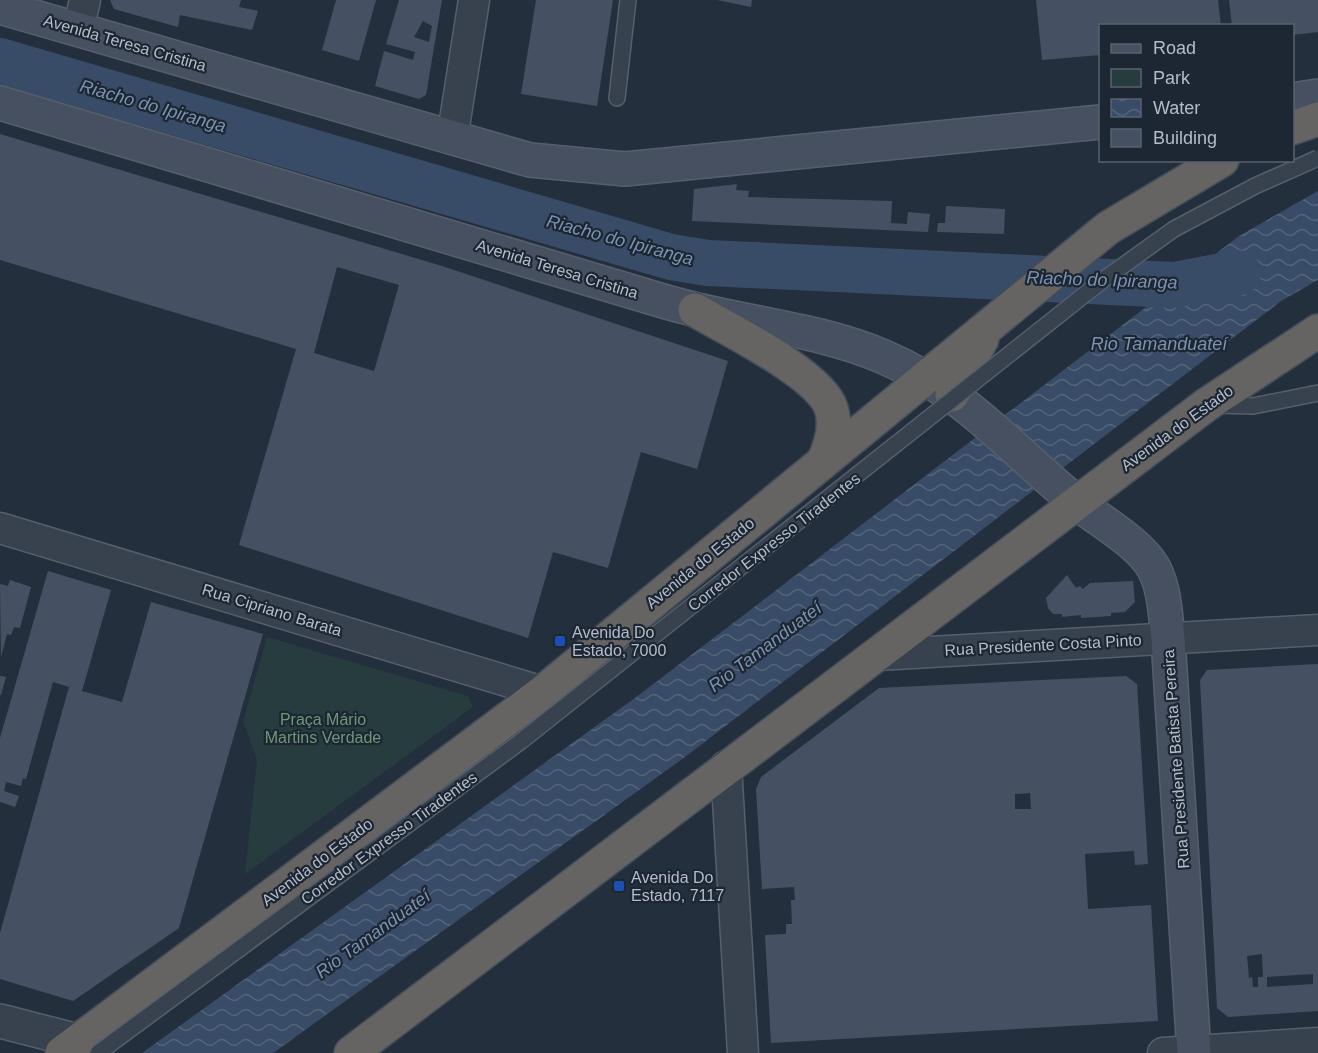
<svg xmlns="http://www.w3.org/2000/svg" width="1318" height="1053" font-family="Arial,sans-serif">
  <defs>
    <pattern id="water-waves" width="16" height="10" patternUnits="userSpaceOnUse" patternTransform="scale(1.5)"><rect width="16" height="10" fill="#394c67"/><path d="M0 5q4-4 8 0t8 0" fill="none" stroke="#53647b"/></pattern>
  </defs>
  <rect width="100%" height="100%" fill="#242f3e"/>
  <path fill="#263c3f" d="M267,637L468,696L473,707L245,874L257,760L243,721Z"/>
  <path fill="url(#water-waves)" d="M1318,191V280L1281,301L685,757L273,1053H142L639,695L1239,236Z"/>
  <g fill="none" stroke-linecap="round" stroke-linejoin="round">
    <path stroke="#394c67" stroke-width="46" d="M0,61L671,257L708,263L1174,285L1238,273"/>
  </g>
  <path fill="#455162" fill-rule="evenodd" d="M110,0H241L239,7L258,11L252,30L180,15L178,27L114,9Z
    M336,0H376L359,61L322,50Z
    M399,0H442L426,95L419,99L375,86L384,51L413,60L415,52L386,44ZM423,21L432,26L429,42L414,37Z
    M536,0H613L597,106L521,94Z
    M717,0H752L751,7Z
    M1036,0H1218L1221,26H1100V55L1042,60Z
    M1229,0H1318V32L1292,35V26H1232Z
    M0,134L442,266L728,361L697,469L641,452L608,568L553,552L528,638L239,545L296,349L0,260ZM337,267L399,285L374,371L314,353Z
    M737,184L736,190L749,191L748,197L892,201L891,223L907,224L908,212L930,214L928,232L692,221L694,189Z
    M946,206L1005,209L1004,234L937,232L938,223H945Z
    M48,571L111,590L82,691L122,702L151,602L263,634L179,928L73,1001L0,979V933L69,687L53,682L26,779L23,778L21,786L6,782L4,791L19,796L15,807L0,802V738Z
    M1067,575L1076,588L1080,586L1083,589L1090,583L1133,581L1135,602L1125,612L1111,613V616L1081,618V615L1062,617V614H1053L1048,608L1046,598Z
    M10,580L31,587L20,628L14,627L11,635L7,634L1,657L0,584L8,586Z
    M1318,664V1011L1228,1017L1217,1008L1200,680L1207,670ZM1262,954L1263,977H1258V987H1253L1252,977L1249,978L1247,956ZM1313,974V984L1267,987V977Z
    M0,676L6,677L1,695H0Z
    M1126,676L1137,684L1148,864L1135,865L1134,851L1085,854L1088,909L1151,905L1158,1021L771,1043L765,935L786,934V924H792L791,900H795L794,887L762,889L756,789L761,777L879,688ZM1030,793L1031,809H1015V794Z"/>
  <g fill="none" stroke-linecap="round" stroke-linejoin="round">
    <defs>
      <path id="service" d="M617,98L628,0
        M1215,405L1253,406L1318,393"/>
      <path id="minor" d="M78,30L85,0
        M452,139L474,0
        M0,528L543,692
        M877,655L1318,630
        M726,766L743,1053
        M1163,1053L1318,1043"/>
      <path id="tertiary" d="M0,1021L78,1041"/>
      <path id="secondary" d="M0,7L530,160L625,169L1100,122
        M1292,100L1318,96
        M0,103C221,169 442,234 663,301C736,323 814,327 884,357C964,391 1011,449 1076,502C1100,521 1130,537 1149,561C1165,582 1165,614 1168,638L1194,1053"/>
      <path id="trunk" d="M1292,128L1318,119
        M695,310C727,329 820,374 831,408C837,426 831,445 823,462
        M952,395L982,339
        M62,1053L543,692L1108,228L1222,160
        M351,1053L1206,405L1318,331"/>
    </defs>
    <use href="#service" stroke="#565f6c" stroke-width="18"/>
    <use href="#minor" stroke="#565f6c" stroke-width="33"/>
    <use href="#tertiary" stroke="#565f6c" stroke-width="36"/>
    <use href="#secondary" stroke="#565f6c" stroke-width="36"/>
    <use href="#trunk" stroke="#434c59" stroke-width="36"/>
    <use href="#service" stroke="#38414e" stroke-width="15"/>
    <use href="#minor" stroke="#38414e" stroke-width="30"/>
    <use href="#tertiary" stroke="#38414e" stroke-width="33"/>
    <use href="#secondary" stroke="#465061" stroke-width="33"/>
    <use href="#trunk" stroke="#656462" stroke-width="33"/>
    <defs>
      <path id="service-bridge" d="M98,1053L520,742L1103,280L1174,229L1255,186L1318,158"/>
    </defs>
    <use href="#service-bridge" stroke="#565f6c" stroke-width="18" stroke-linecap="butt"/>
    <use href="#service-bridge" stroke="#38414e" stroke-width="15"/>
  </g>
  <g fill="#1a4fb4" stroke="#1d2633" stroke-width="2">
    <rect x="554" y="635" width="12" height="12" rx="3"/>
    <rect x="613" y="880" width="12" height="12" rx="3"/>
  </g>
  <g text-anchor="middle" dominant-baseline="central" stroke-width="4.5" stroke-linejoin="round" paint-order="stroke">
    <g font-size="16" fill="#b4bcc9" stroke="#1d2633">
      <text transform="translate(125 43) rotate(16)">Avenida Teresa Cristina</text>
      <text transform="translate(557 269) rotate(17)">Avenida Teresa Cristina</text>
      <text transform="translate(1177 428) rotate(-36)">Avenida do Estado</text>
      <text transform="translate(774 542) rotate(-38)">Corredor Expresso Tiradentes</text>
      <text transform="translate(700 563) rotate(-39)">Avenida do Estado</text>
      <text transform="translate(272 610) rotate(17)">Rua Cipriano Barata</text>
      <text transform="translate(1043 645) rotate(-3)">Rua Presidente Costa Pinto</text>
      <text transform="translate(1176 759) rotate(-94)">Rua Presidente Batista Pereira</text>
      <text transform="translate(389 838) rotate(-36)">Corredor Expresso Tiradentes</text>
      <text transform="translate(317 862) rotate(-37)">Avenida do Estado</text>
    </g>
    <g font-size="16" fill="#b4bcc9" stroke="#1d2633" text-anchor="start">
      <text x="572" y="632">Avenida Do<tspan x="572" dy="18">Estado, 7000</tspan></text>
      <text x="631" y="877">Avenida Do<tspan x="631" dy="18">Estado, 7117</tspan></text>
    </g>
    <g font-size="16" fill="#6b9a76" stroke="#1d2633">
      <text x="323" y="719">Praça Mário<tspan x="323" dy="18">Martins Verdade</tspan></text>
    </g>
    <g font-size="18" font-style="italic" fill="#7c92b1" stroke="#1d2633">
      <text transform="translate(153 106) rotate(16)">Riacho do Ipiranga</text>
      <text transform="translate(620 240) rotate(15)">Riacho do Ipiranga</text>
      <text transform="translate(1102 280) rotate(2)">Riacho do Ipiranga</text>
      <text x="1159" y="344">Rio Tamanduateí</text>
      <text transform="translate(765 647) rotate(-37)">Rio Tamanduateí</text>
      <text transform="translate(373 934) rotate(-36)">Rio Tamanduateí</text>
    </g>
  </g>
  <rect x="1099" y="24" width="195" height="138" fill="#1d2633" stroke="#59626f" stroke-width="1.5"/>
  <rect x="1111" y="44" width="30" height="9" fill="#465061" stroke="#59626f" stroke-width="1.5"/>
  <text x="1153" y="54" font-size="18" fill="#b4bcc9">Road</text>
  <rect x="1111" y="69" width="30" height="18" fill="#263c3f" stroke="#59626f" stroke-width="1.5"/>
  <text x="1153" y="84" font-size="18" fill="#b4bcc9">Park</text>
  <rect x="1111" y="99" width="30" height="18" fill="url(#water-waves)" stroke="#59626f" stroke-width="1.5"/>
  <text x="1153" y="114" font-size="18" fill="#b4bcc9">Water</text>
  <rect x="1111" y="129" width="30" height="18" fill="#455162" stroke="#59626f" stroke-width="1.5"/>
  <text x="1153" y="144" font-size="18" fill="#b4bcc9">Building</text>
</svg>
